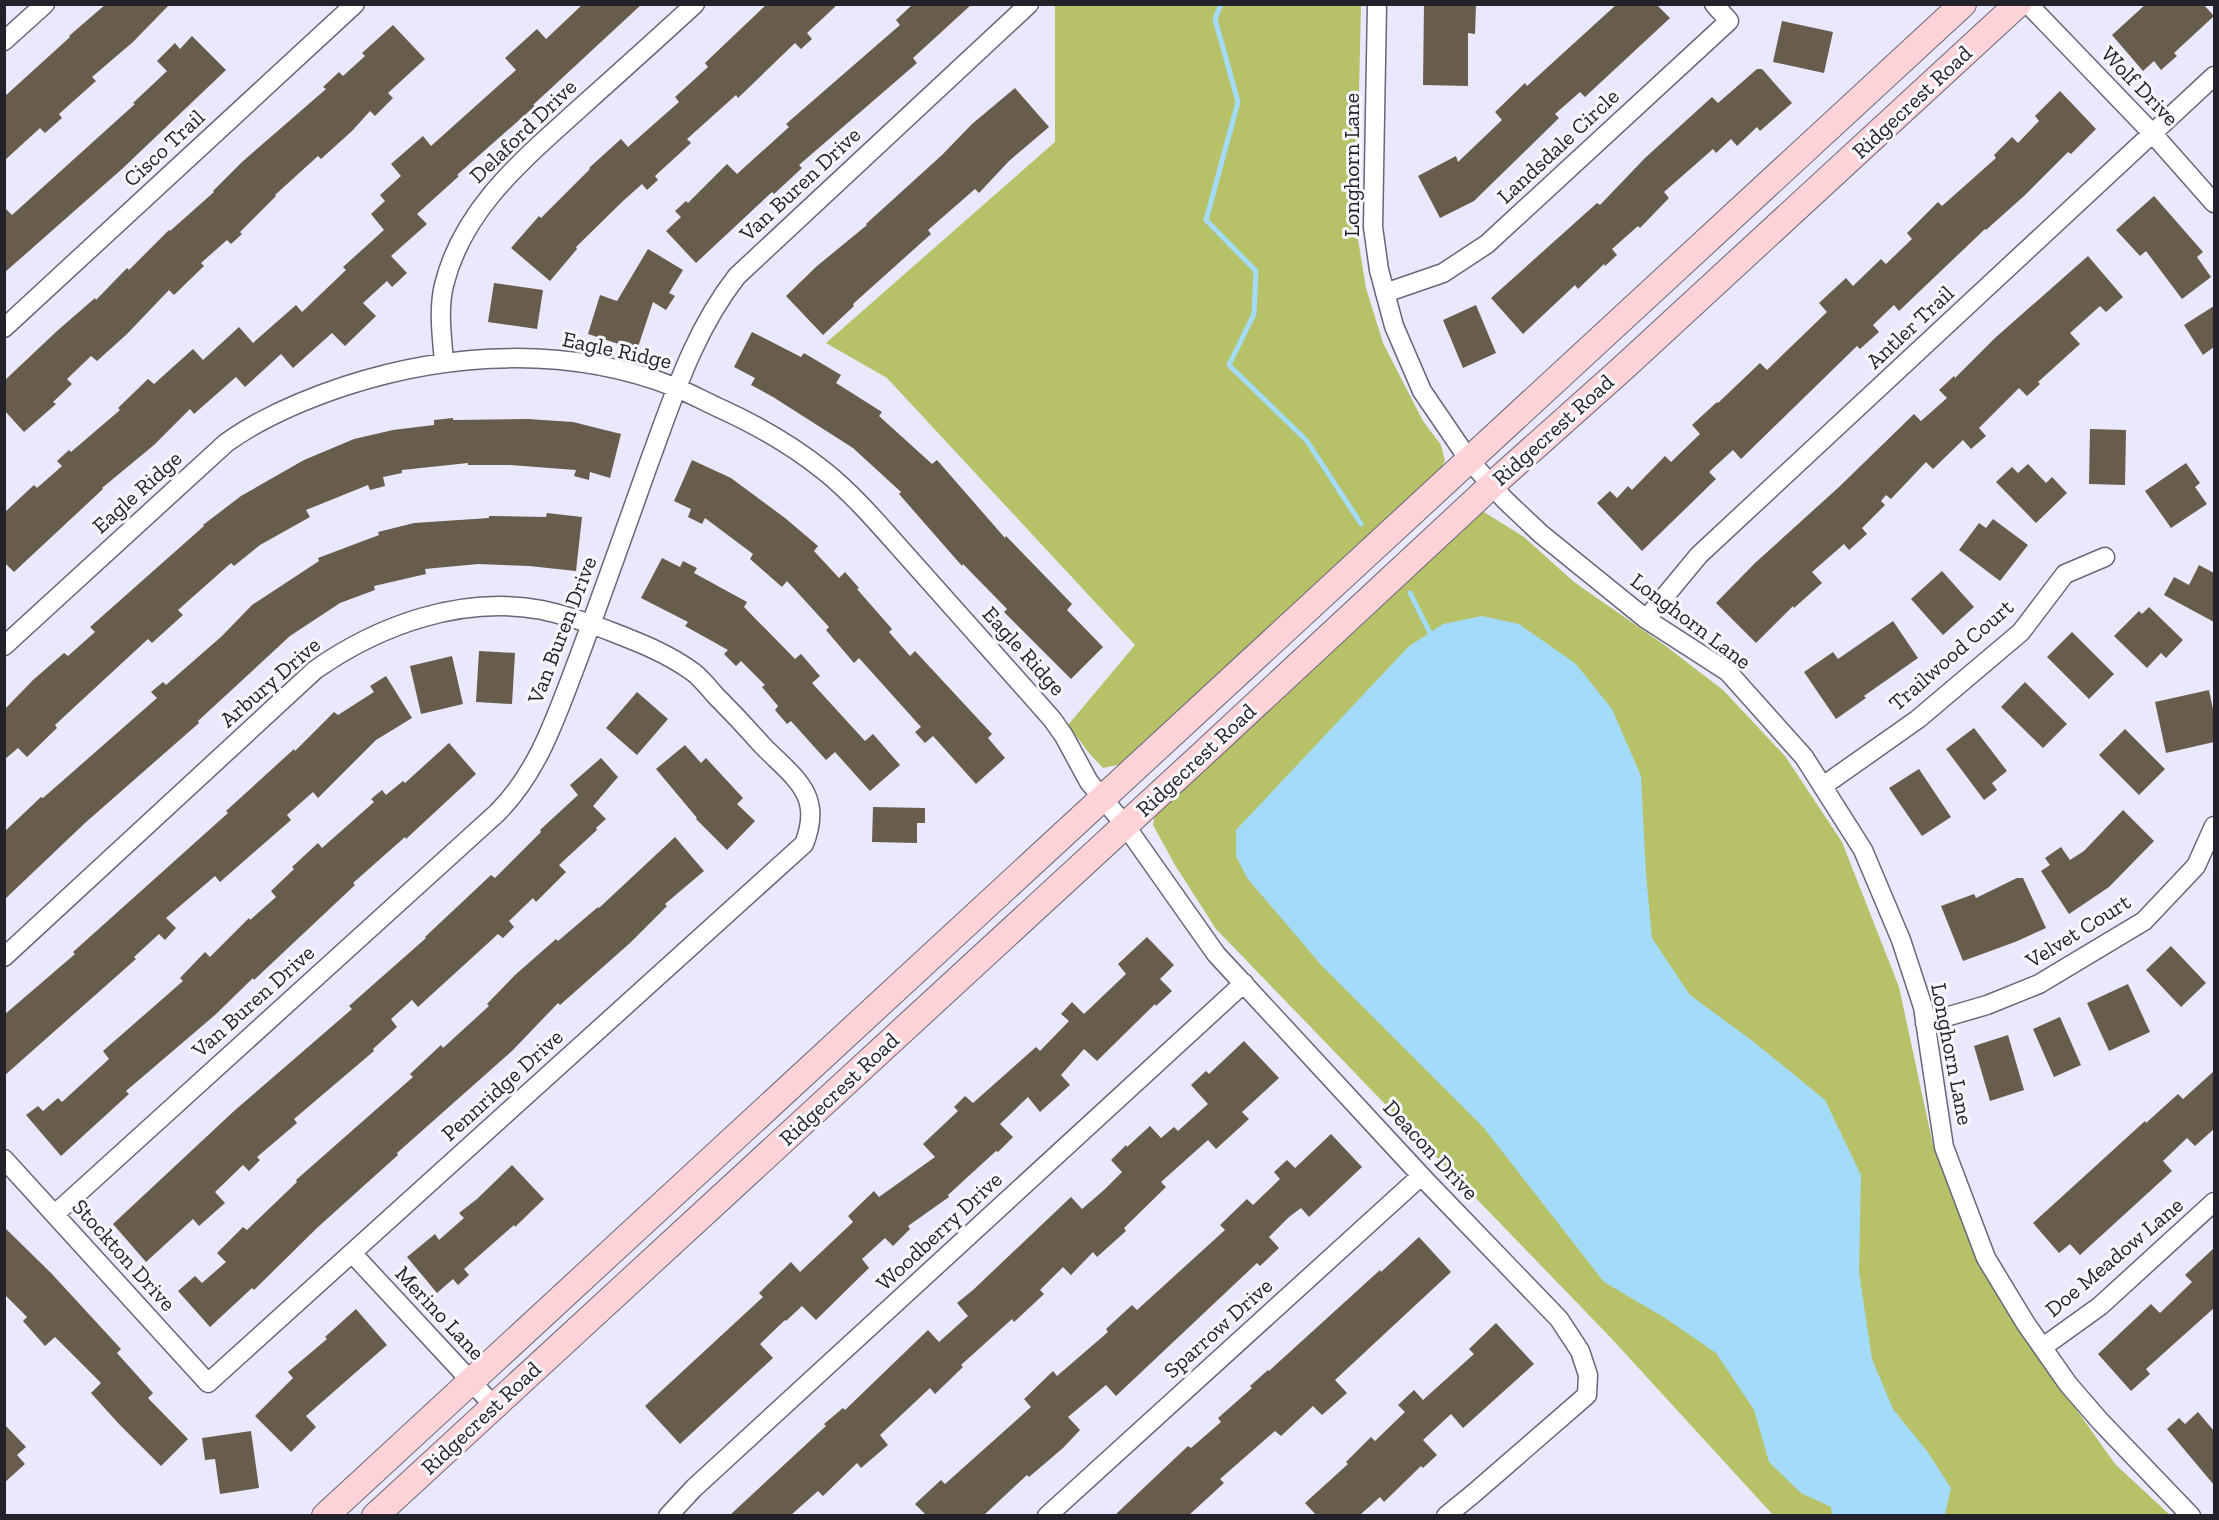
<svg xmlns="http://www.w3.org/2000/svg" width="2219" height="1520" font-family="'Zilla Slab',serif">
  <rect width="100%" height="100%" fill="#eae8fd"/>
  <path fill="#b6c168" d="M1055,5H1361L1356,227L1366,288L1383,343L1423,421L1441,445L1445,461L1437,476L1127,763L1103,768L1089,753L1068,725L1135,645L887,378L826,343L1055,142Z
    M1484,512L1524,537L1574,582L1663,644L1723,690L1785,756L1842,842L1899,987L1933,1145L1965,1229L2001,1303L2115,1464L2170,1515H1773L1612,1339L1216,929L1175,865L1153,825L1155,812L1471,516Z"/>
  <path fill="#a5dbfa" d="M1482,616L1519,624L1576,664L1612,709L1641,776L1646,874L1652,938L1690,995L1754,1042L1825,1100L1861,1175L1859,1272L1872,1359L1893,1409L1927,1451L1951,1488L1945,1515H1832L1831,1507L1801,1493L1769,1462L1754,1410L1716,1353L1665,1318L1604,1282L1483,1127L1322,966L1247,878L1236,856V830L1408,647L1443,624Z"/>
  <g fill="none" stroke-linecap="round" stroke-linejoin="round">
    <path stroke="#a5dbfa" stroke-width="5" d="M1221,4L1215,19L1238,102L1206,220L1256,271L1254,314L1229,365L1307,441L1361,524
      M1410,593L1430,633"/>
  </g>
  <path fill="#685d4d" d="M106,4H170L133,42L92,77L96,81L59,114L62,118L45,133L40,128L4,161V97L70,37L69,36Z
    M583,4H642L533,105L535,106L457,175L459,176L417,214L427,224L391,256L407,273L392,287L387,281L363,303L376,316L345,346L332,333L293,368L281,354L245,387L236,377L194,414L190,409L154,445L102,488L103,489L14,572L4,562V513L34,485L37,488L62,466L57,461L69,450L71,452L120,410L118,408L148,379L154,384L193,349L203,360L239,327L253,343L296,305L302,312L346,270L343,267L384,230L371,214L385,201L380,195L401,176L391,164L423,136L431,146L516,70L505,58L537,29L546,39Z
    M767,4H838L807,33L812,39L801,49L795,43L738,98L736,95L687,139L691,143L655,176L658,180L647,190L642,184L623,201L576,247L577,249L550,281L511,248L539,216L541,218L590,169L589,168L621,139L628,147L679,102L675,97L708,67L705,63Z
    M913,4H972L913,58L917,63L799,165L802,168L774,194L772,192L696,263L666,231L681,217L675,211L686,201L688,203L727,164L737,174L789,127L786,124L900,25L896,20Z
    M1424,4H1476L1475,34L1468,33V86L1423,85Z
    M1617,4H1656L1670,18L1585,97L1580,92L1555,114L1559,118L1474,201L1440,218L1418,176L1456,156L1458,162L1502,120L1495,112L1525,83L1527,86Z
    M2146,4H2203L2214,16L2174,53L2177,56L2161,70L2154,61L2143,71L2112,35Z
    M1782,21L1833,32L1824,73L1773,62Z
    M393,25L425,59L388,93L393,98L375,116L370,111L352,131L321,159L318,156L275,195L276,196L240,232L242,234L231,244L227,240L201,263L204,266L174,295L169,290L127,334L97,361L91,356L67,379L72,384L53,402L56,404L24,432L4,410V381L57,331L95,298L96,300L127,268L129,270L169,230L170,231L214,192L213,191L242,162L326,89L323,87L339,72L343,76L365,56L362,53Z
    M192,36L226,70L122,169L4,273V207L12,215L135,104L133,103L167,71L157,61L175,43L180,49Z
    M1757,69H1762L1792,103L1760,131L1757,127L1737,146L1731,139L1716,153L1713,149L1664,192L1669,198L1640,228L1638,226L1612,249L1617,255L1605,266L1604,264L1578,289L1575,285L1523,334L1491,298L1597,203L1600,205L1645,158L1712,97L1718,103Z
    M1015,88L1049,127L1009,161L979,193L975,189L928,230L931,234L853,304L854,306L823,335L786,296L817,266L867,225L866,224L942,155L972,124Z
    M2060,91L2096,129L2071,154L2068,152L2024,196L1986,230L1985,229L1899,311L1894,305L1873,325L1879,332L1860,349L1857,346L1741,459L1733,450L1709,472L1716,479L1642,551L1597,503L1610,491L1617,498L1628,486L1632,490L1665,456L1671,462L1700,434L1692,425L1717,402L1718,403L1760,363L1767,370L1827,312L1819,303L1846,278L1853,286L1881,259L1886,264L1912,239L1907,233L1938,202L1942,206L1996,158L1994,155L2012,137L2018,143L2039,121L2035,116Z
    M2154,196L2203,252L2197,257L2211,277L2182,299L2146,251L2140,256L2116,230Z
    M648,249L683,270L669,293L675,296L666,310L653,302L637,350L588,334L600,295L617,301Z
    M2088,256L2123,297L2106,312L2100,306L2070,333L2080,344L2038,382L2040,384L2027,396L2019,388L1979,428L1986,436L1971,449L1963,440L1933,469L1926,462L1891,499L1886,495L1881,501L1885,505L1862,528L1867,534L1849,550L1844,544L1812,572L1822,583L1794,608L1793,606L1756,643L1716,603L1755,563L1839,487L1914,414L1921,421L1947,398L1939,390L1954,376L1955,378L1995,338Z
    M494,283L543,290L537,329L488,322Z
    M1476,305L1496,353L1463,368L1443,320Z
    M2214,306V347L2203,355L2184,325Z
    M752,332L801,357L804,353L841,375L836,383L882,412L879,416L932,464L937,460L1005,538L1006,536L1072,604L1067,610L1103,647L1071,679L1004,612L1007,609L963,564L962,566L899,494L901,492L853,448L773,397L751,385L755,378L734,367Z
    M453,418V420L528,419L573,422L621,434L610,478L590,472L589,480L574,476L576,470L510,465H468V463L402,470V473L383,477L385,486L370,490L368,485L306,510L310,517L260,545L234,566L231,563L178,610L183,615L152,643L148,639L55,725L57,728L27,757L18,748L4,760V710L33,680L64,653L68,656L95,632L90,627L204,526L203,525L241,496L304,460L354,439L393,430L434,425V420Z
    M2090,429L2126,430L2125,485L2089,484Z
    M692,460L731,478L785,518L818,546L814,551L839,578L845,572L859,588L857,589L892,629L889,632L910,656L915,651L992,734L988,738L1005,758L976,784L933,736L925,743L915,732L921,727L859,658L854,663L826,630L829,627L787,581L782,587L750,559L753,554L705,518L702,524L688,517L691,509L674,501Z
    M2186,463L2200,483L2195,487L2207,504L2171,528L2145,491Z
    M2028,464L2046,483L2052,477L2067,493L2036,523L1996,482L2012,467L2018,473Z
    M547,513L582,517L576,571L529,566L478,564L425,569L426,574L374,586L375,590L340,603L290,636L198,721L199,723L85,823L4,900V832L41,797L43,798L157,698L151,692L163,682L166,685L222,636L252,605L319,561L318,558L379,535L378,532L414,523L489,518V516L546,517Z
    M1993,519L2028,545L2000,581L1959,550L1979,523L1986,528Z
    M662,558L680,567L683,561L697,568L694,573L747,602L744,607L795,659L801,654L820,676L812,683L865,741L873,734L900,765L870,791L835,752L826,760L791,721L787,724L775,710L778,706L762,687L765,685L741,661L736,666L724,654L728,650L685,626L688,622L641,598Z
    M2199,565L2214,573V622L2164,595L2174,577L2189,585Z
    M1942,571L1974,607L1943,635L1911,599Z
    M2149,607L2183,640L2166,658L2161,653L2147,668L2114,636L2139,611L2142,614Z
    M1893,621L1918,658L1864,696L1866,698L1836,719L1804,672L1833,652L1838,659Z
    M2072,632L2114,674L2089,699L2047,657Z
    M479,651L515,653L512,704L476,702Z
    M452,656L463,704L421,714L410,666Z
    M386,676L412,718L376,740L318,798L313,792L287,815L291,820L220,882L215,876L166,918L176,928L165,940L159,934L134,957L136,959L4,1076V1015L75,954L73,952L228,813L226,811L294,749L295,751L334,712L338,715L374,692L370,686Z
    M2025,682L2067,724L2043,748L2001,707Z
    M2209,690L2214,714V742L2166,753L2155,702Z
    M637,692L668,719L637,755L606,728Z
    M1974,728L2007,771L1992,783L1997,790L1984,800L1946,749Z
    M2125,729L2165,769L2139,795L2099,755Z
    M449,743L476,774L406,839L405,837L353,883L355,885L254,980L253,978L215,1015L126,1091L129,1094L61,1156L26,1115L38,1106L43,1111L58,1098L62,1102L109,1059L103,1051L183,981L180,978L205,952L210,957L249,918L250,920L276,897L271,891L294,869L292,867L318,843L322,848L374,802L371,799L382,790L386,795L403,781L405,783Z
    M685,745L701,763L706,758L743,798L737,804L755,821L727,850L696,819L697,818L656,769Z
    M601,758L618,777L593,806L606,819L596,828L597,830L559,865L566,872L536,902L533,898L509,921L514,927L503,938L498,934L418,1007L412,1000L391,1019L397,1027L373,1049L374,1051L294,1119L297,1123L257,1157L260,1160L249,1171L243,1165L215,1192L225,1203L199,1226L193,1219L146,1262L113,1224L234,1111L352,1009L349,1006L426,938L425,937L491,875L495,878L541,832L540,830L578,795L570,785Z
    M1919,769L1951,817L1922,836L1889,788Z
    M873,807L925,808V823H917V843L872,842Z
    M2123,810L2154,841L2109,887L2069,914L2041,871L2050,865L2045,858L2061,847L2070,860L2084,851Z
    M675,837L704,871L665,904L667,906L630,943L560,1005L558,1003L512,1051L397,1153L398,1155L318,1227L254,1290L252,1288L210,1327L178,1291L195,1276L202,1283L226,1262L217,1253L243,1227L247,1230L297,1182L296,1180L413,1077L410,1074L441,1045L443,1048L489,1006L487,1004L515,975L556,939L558,941L598,907L599,908Z
    M2017,878H2023L2046,928L2015,942L1963,961L1941,906L1974,894L1976,898Z
    M1147,937L1174,965L1160,979L1172,991L1156,1006L1155,1004L1097,1061L1084,1049L1061,1075L1070,1085L1040,1112L1028,1097L1000,1124L1013,1137L998,1152L996,1151L948,1195L949,1197L908,1226L910,1229L893,1246L885,1238L862,1259L869,1268L816,1320L802,1306L786,1321L785,1320L760,1344L773,1358L680,1444L645,1406L763,1297L759,1293L791,1262L800,1272L853,1222L848,1216L874,1191L879,1197L935,1157L923,1144L958,1111L954,1107L965,1096L973,1103L1036,1047L1040,1051L1069,1021L1061,1014L1072,1002L1084,1014L1126,974L1118,964Z
    M2171,946L2206,983L2181,1007L2146,970Z
    M2128,984L2150,1032L2109,1051L2087,1003Z
    M2060,1017L2081,1065L2054,1077L2033,1029Z
    M2008,1035L2024,1090L1990,1101L1974,1046Z
    M1244,1041L1279,1078L1242,1112L1249,1119L1216,1149L1208,1140L1161,1182L1166,1187L1124,1228L1126,1231L1097,1257L1093,1252L1071,1275L1063,1267L1040,1290L1044,1294L1014,1322L1012,1319L961,1365L963,1367L935,1394L930,1388L880,1435L888,1445L861,1468L857,1463L823,1496L818,1491L791,1515H730L826,1426L824,1424L843,1408L845,1410L928,1330L939,1342L968,1316L957,1303L973,1290L1071,1197L1082,1209L1104,1190L1122,1172L1111,1160L1126,1145L1127,1147L1150,1126L1161,1138L1174,1127L1178,1131L1208,1104L1191,1085L1206,1071L1209,1074Z
    M2214,1071V1129L2195,1146L2187,1138L2163,1161L2172,1171L2080,1255L2070,1244L2059,1253L2033,1223L2145,1121L2146,1123L2178,1094L2183,1099Z
    M1331,1134L1362,1167L1309,1217L1301,1208L1289,1217L1269,1237L1279,1248L1260,1266L1257,1263L1116,1396L1106,1385L1068,1417L1080,1430L1063,1448L1029,1477L1027,1475L984,1515H926L915,1504L941,1480L945,1484L1031,1407L1024,1399L1053,1371L1057,1376L1108,1332L1106,1329L1132,1305L1137,1310L1225,1230L1220,1225L1247,1199L1253,1205L1280,1179L1274,1172L1287,1160L1295,1168Z
    M512,1165L544,1199L515,1227L514,1225L464,1269L469,1275L458,1285L453,1279L437,1293L407,1257L435,1234L439,1240L464,1218L459,1213L477,1199Z
    M4,1227L51,1273L121,1349L117,1353L153,1393L148,1398L188,1439L161,1466L119,1424L91,1393L101,1383L55,1337L45,1346L23,1321L27,1317L4,1294Z
    M1419,1237L1451,1272L1335,1380L1347,1393L1322,1415L1313,1406L1281,1436L1275,1431L1220,1479L1224,1483L1189,1515H1115L1188,1446L1191,1448L1221,1422L1218,1418L1252,1388L1250,1386L1268,1370L1269,1371L1380,1270L1381,1272Z
    M2214,1248V1308L2146,1369L2150,1374L2131,1391L2098,1354L2151,1304L2160,1313L2192,1282L2185,1275Z
    M356,1309L387,1345L306,1416L316,1427L291,1452L255,1416L293,1378L288,1372L327,1339L325,1337Z
    M1496,1323L1534,1364L1463,1428L1451,1414L1423,1440L1437,1455L1423,1468L1421,1466L1384,1502L1380,1497L1360,1515H1316L1305,1503L1348,1464L1346,1462L1371,1437L1375,1441L1405,1412L1398,1405L1414,1390L1423,1400L1474,1354L1469,1349Z
    M2198,1412L2214,1431V1485L2167,1429L2179,1418L2185,1424Z
    M4,1424L26,1447L17,1455L25,1464L4,1483Z
    M251,1431L259,1488L220,1494L215,1459L205,1460L202,1438Z"/>
  <g fill="none" stroke-linecap="round" stroke-linejoin="round">
    <defs>
      <path id="street" d="M1377,4L1373,227L1379,270L1394,326L1422,391L1469,460L1505,500L1541,534L1646,619L1728,672L1804,757L1863,850L1901,940L1923,1007L1944,1147L1986,1258L2026,1324L2068,1384L2100,1421L2191,1516
        M2028,4L2153,134L2214,203
        M4,41L45,4
        M1385,293L1443,273L1487,244L1729,21L1714,4
        M4,328L355,4
        M444,362C442,337 438,310 444,285C463,208 524,159 580,108C618,74 657,39 695,4
        M1646,619L1699,555L2214,76
        M4,646L226,443C262,417 303,400 345,386C451,351 572,346 677,388C691,394 704,401 717,407C755,424 790,444 823,470C856,496 886,533 915,565C960,616 1006,667 1052,719L1064,736L1089,782L1125,825L1216,954L1426,1181L1559,1319L1580,1351L1588,1375L1587,1395L1473,1494L1446,1516
        M1823,786L1918,719L2021,632L2065,574L2105,557
        M4,957L315,670C379,625 462,595 542,610C565,615 586,622 607,630C638,642 667,653 693,672C701,678 708,687 715,695C731,711 747,728 762,745C794,778 824,794 804,844L208,1383L4,1159
        M1925,1023L1987,1005L2039,984L2144,921L2196,866L2214,826
        M55,1214L497,813C537,773 554,722 574,670C600,601 625,530 650,460C674,395 694,331 737,276L1029,4
        M352,1253L494,1406
        M2043,1347L2100,1306L2214,1202
        M668,1516L694,1488L1244,983
        M1047,1516L1421,1176"/>
      <path id="secondary" d="M325,1516L1963,4
        M375,1516L1206,751L1492,485L1623,368L2018,4"/>
    </defs>
    <use href="#street" stroke="#686679" stroke-width="21"/>
    <use href="#secondary" stroke="#686679" stroke-width="28"/>
    <use href="#street" stroke="#fff" stroke-width="18"/>
    <use href="#secondary" stroke="#fdd3d8" stroke-width="26"/>
  </g>
  <g text-anchor="middle" dominant-baseline="central" stroke-width="6" stroke-linejoin="round" paint-order="stroke">
    <g font-size="22" fill="#23222a" stroke="#f8f7fc">
      <text transform="translate(2140 86) rotate(46)">Wolf Drive</text>
      <text transform="translate(1912 102) rotate(-43)">Ridgecrest Road</text>
      <text transform="translate(523 131) rotate(-44)">Delaford Drive</text>
      <text transform="translate(1558 146) rotate(-43)">Landsdale Circle</text>
      <text transform="translate(164 148) rotate(-43)">Cisco Trail</text>
      <text transform="translate(1351 165) rotate(-90)">Longhorn Lane</text>
      <text transform="translate(800 184) rotate(-43)">Van Buren Drive</text>
      <text transform="translate(1910 327) rotate(-43)">Antler Trail</text>
      <text transform="translate(617 350) rotate(12)">Eagle Ridge</text>
      <text transform="translate(1553 430) rotate(-42)">Ridgecrest Road</text>
      <text transform="translate(137 492) rotate(-42)">Eagle Ridge</text>
      <text transform="translate(1691 621) rotate(37)">Longhorn Lane</text>
      <text transform="translate(562 630) rotate(-69)">Van Buren Drive</text>
      <text transform="translate(1024 651) rotate(48)">Eagle Ridge</text>
      <text transform="translate(1951 655) rotate(-41)">Trailwood Court</text>
      <text transform="translate(270 682) rotate(-41)">Arbury Drive</text>
      <text transform="translate(1196 760) rotate(-43)">Ridgecrest Road</text>
      <text transform="translate(2078 931) rotate(-32)">Velvet Court</text>
      <text transform="translate(253 1001) rotate(-42)">Van Buren Drive</text>
      <text transform="translate(1952 1054) rotate(79)">Longhorn Lane</text>
      <text transform="translate(502 1085) rotate(-42)">Pennridge Drive</text>
      <text transform="translate(839 1089) rotate(-43)">Ridgecrest Road</text>
      <text transform="translate(1431 1150) rotate(47)">Deacon Drive</text>
      <text transform="translate(939 1231) rotate(-43)">Woodberry Drive</text>
      <text transform="translate(124 1255) rotate(48)">Stockton Drive</text>
      <text transform="translate(2114 1257) rotate(-40)">Doe Meadow Lane</text>
      <text transform="translate(440 1313) rotate(47)">Merino Lane</text>
      <text transform="translate(1218 1328) rotate(-42)">Sparrow Drive</text>
      <text transform="translate(481 1418) rotate(-43)">Ridgecrest Road</text>
    </g>
  </g>
  <rect width="2219" height="1520" fill="none" stroke="#23222a" stroke-width="12"/>
</svg>
